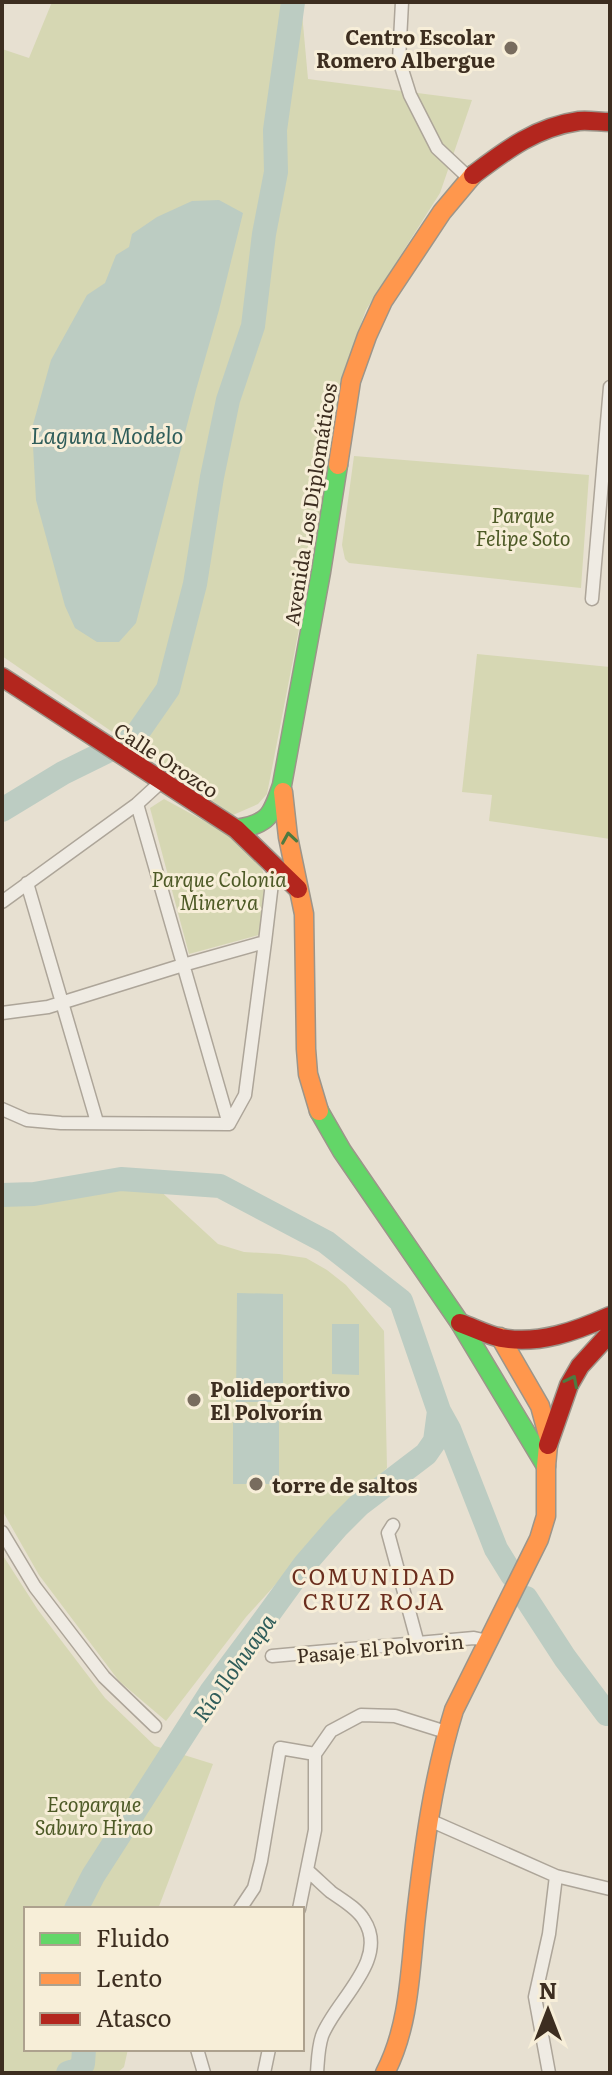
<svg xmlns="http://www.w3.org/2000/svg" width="612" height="2075" font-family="Literata,serif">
  <rect width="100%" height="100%" fill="#e7e0d1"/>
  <path fill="#d6d7b3" d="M52,2H301L308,79L472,100L440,193L366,310L341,379L318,531L267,794L258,804L233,815L2,656V49L29,58Z
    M354,456L589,475L581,588L349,563L345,559L342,545Z
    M477,654L610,667V839L489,821L492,795L462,792Z
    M164,799L232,836L262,869L266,881L259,935L189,954L150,808Z
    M119,1185L156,1187L218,1244L244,1252L279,1254L306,1258L327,1270L346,1285L384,1331L387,1468L313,1543L246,1617L166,1721L119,1681L39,1575L2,1510V1200L50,1199Z
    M2,1554L38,1610L105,1698L155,1746L213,1764L158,1909H26V2049H128L124,2067L117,2073H2Z"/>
  <path fill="#bcccc2" d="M219,200L243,213L219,310L196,390L136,623L119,642H97L75,628L65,606L36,500L32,428L51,360L87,295L105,283L116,255L129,247L132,234L157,217L192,201Z
    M237,1293L283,1294V1402H236Z
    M332,1324H359V1375L332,1374Z
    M279,1415V1484H233V1416Z"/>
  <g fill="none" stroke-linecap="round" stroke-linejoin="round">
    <path stroke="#bcccc2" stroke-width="24" d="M2,810L63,773L134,738L168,689L195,584L212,477L228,400L253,326L264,234L276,172L275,130L293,2
      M2,1195L34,1194L121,1179L220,1186L326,1242L401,1301L439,1411L449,1429L496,1549L512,1575
      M526,1598L565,1658L607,1714
      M76,1909L93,1876L211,1692L257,1630L305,1564L338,1526L359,1505L426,1454L435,1441L439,1411
      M68,2073L77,2070L83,2064L84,2049"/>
    <defs>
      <path id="street" d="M402,2L399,60L410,95L437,148L469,178
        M592,599L610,387
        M137,804L229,1124
        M27,883L97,1122
        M2,902L137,804L161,782
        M2,1013L48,1007L183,965L265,942L274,866
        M2,1109L27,1120L61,1123L229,1124
        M229,1124L245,1095L265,942
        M393,1525L388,1533L418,1644
        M2,1532L35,1587L104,1677L155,1726
        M272,1656L474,1638L488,1641
        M427,1819L556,1876L610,1889
        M308,1871C316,1878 323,1885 331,1892C342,1900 357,1908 364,1920C390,1960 335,2001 322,2036C318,2048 318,2060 317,2073
        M240,1909L254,1888L261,1861L280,1748L315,1754
        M299,1909L315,1830V1754L331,1731L361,1715L395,1716L446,1732
        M197,2049L204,2073
        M264,2073L269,2049
        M549,2073L535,1997L549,1934L556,1876"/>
      <path id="fast" d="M236,829C269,824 272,815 282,785L321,572L338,465
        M319,1111L342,1151L460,1323L546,1466"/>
      <path id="slow" d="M338,465L351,381L367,336L383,301L442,212L473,175
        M283,792L288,837L304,914L306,1049L308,1074L319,1111
        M500,1337L540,1406L549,1439
        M385,2073C410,2025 410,1969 416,1916C424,1846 433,1778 454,1710L539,1539L546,1516V1466L548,1445"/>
      <path id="jam" d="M473,175C506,150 536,127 579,121C589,120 600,122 610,122
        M2,677L236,829L298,889
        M460,1323C474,1328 487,1335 501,1338C539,1345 576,1331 610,1316
        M548,1445L569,1385L580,1366L610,1333"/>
    </defs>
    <use href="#street" stroke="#ada599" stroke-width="15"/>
    <use href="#fast" stroke="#9c958a" stroke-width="21"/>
    <use href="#slow" stroke="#9c958a" stroke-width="21"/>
    <use href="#jam" stroke="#9c958a" stroke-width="21"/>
    <use href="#street" stroke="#efebe3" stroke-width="12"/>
    <use href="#fast" stroke="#63d668" stroke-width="18"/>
    <use href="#slow" stroke="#ff974d" stroke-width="18"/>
    <use href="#jam" stroke="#b3261e" stroke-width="18"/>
  </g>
  <defs><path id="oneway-chevron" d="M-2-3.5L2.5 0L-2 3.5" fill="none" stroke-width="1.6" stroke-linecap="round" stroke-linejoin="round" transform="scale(2)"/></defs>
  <g stroke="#4e7a40">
    <use href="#oneway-chevron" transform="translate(289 838) rotate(-99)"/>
    <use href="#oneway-chevron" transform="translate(572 1381) rotate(-63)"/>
  </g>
  <g fill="#786c5e" stroke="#f7eed8" stroke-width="3">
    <circle cx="511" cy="48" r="8"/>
    <circle cx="194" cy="1400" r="8"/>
    <circle cx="256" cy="1484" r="8"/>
  </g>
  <g text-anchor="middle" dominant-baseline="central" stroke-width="6" stroke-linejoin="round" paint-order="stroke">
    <g font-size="20" font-weight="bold" fill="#3d2e20" stroke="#f7eed8" text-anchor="start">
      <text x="495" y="36" text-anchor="end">Centro Escolar<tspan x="495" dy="23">Romero Albergue</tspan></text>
      <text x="210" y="1388">Polideportivo<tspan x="210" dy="23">El Polvorín</tspan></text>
      <text x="272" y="1484">torre de saltos</text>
    </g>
    <g font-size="20" fill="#3d2e20" stroke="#f7eed8">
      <text transform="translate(309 504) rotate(-81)">Avenida Los Diplomáticos</text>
      <text transform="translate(167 759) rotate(33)">Calle Orozco</text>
      <text transform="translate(380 1647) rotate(-5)">Pasaje El Polvorin</text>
    </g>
    <g font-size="20" font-style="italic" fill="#4d5a26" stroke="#f7eed8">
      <text x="523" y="514">Parque<tspan x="523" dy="23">Felipe Soto</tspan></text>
      <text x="219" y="878">Parque Colonia<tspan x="219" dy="23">Minerva</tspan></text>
      <text x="94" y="1803">Ecoparque<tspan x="94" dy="23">Saburo Hirao</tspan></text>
    </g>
    <g font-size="22" font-style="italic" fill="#2f5d5a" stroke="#f7eed8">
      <text x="107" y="434">Laguna Modelo</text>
      <text transform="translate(233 1667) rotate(-55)">Río Ilohuapa</text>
    </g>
    <g font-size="22" letter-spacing="2" fill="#6b2e1e" stroke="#f7eed8">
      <text x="374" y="1575">COMUNIDAD<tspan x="374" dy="25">CRUZ ROJA</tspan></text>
    </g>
  </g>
  <rect width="612" height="2075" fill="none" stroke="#3d2e20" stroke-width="8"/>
  <rect x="24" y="1907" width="280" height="144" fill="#f7eed8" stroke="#ada18e" stroke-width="2"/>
  <rect x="40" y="1933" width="40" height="12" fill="#63d668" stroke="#ada18e" stroke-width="2"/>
  <text x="96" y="1947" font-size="24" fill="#3d2e20">Fluido</text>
  <rect x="40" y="1973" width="40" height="12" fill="#ff974d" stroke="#ada18e" stroke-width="2"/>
  <text x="96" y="1987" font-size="24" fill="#3d2e20">Lento</text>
  <rect x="40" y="2013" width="40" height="12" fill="#b3261e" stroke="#ada18e" stroke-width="2"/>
  <text x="96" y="2027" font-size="24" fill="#3d2e20">Atasco</text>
  <g transform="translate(548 2011)" stroke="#f7eed8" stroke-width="6" paint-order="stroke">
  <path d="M0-6L14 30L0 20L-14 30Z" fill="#3d2e20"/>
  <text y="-12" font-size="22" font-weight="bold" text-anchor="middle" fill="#3d2e20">N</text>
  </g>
</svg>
